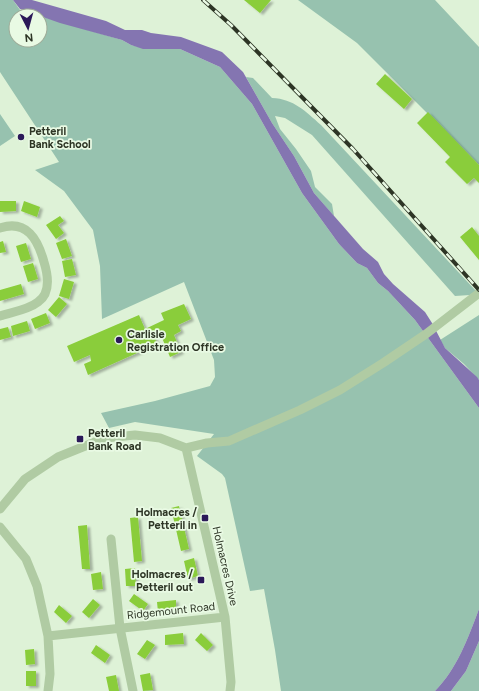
<svg xmlns="http://www.w3.org/2000/svg" width="479" height="691" font-family="Figtree,sans-serif">
  <defs>
    <filter id="shadow"><feDropShadow dx="3" dy="2" stdDeviation="1" flood-color="#0004"/></filter>
  </defs>
  <rect width="100%" height="100%" fill="#def2d7"/>
  <path fill="#97c2af" d="M0,0H13L20,10L39,16H16V40H40V16L122,40L131,45L143,48L180,49L220,67L252,104L302,193L339,244L357,263L367,268L378,283L388,291L415,320L479,408V609C468,638 457,669 435,691H281L275,650L264,589L250,591L225,478L222,474L197,456L214,434L135,422L109,428L101,413L155,401L210,386L215,377L214,360L184,282L102,319L100,266L93,230L64,191L35,170L59,162L0,72Z
    M298,0H435L479,47V165L357,43Z
    M246,77L253,78L272,98C294,99 305,111 321,125L476,291L470,295L455,296L312,135L285,118L275,116L280,129L296,149L311,171L315,187L332,204L334,216L314,193L294,156L272,123Z
    M0,114L15,136L0,146Z
    M479,315V380L464,364L445,348L440,340Z
    M479,641V691H451L466,671Z"/>
  <path fill="#8475b1" d="M13,0H32L106,21L125,30H142L151,33L181,37L222,52L243,72L272,123L294,156L314,193L363,249L378,262L384,274L393,284L425,312L432,323L445,348L477,377L479,380V408L415,320L388,291L378,283L367,268L357,263L339,244L302,193L252,104L220,67L180,49H143L131,45L122,40L60,23L20,9Z
    M479,609V641L466,671L451,691H435C457,669 468,638 479,609Z"/>
  <path fill="#8acd3a" filter="url(#shadow)" d="M244,0H271L260,13Z
    M385,74L412,99L404,109L376,84Z
    M428,112L479,165V183L474,178L467,184L445,162L450,157L417,123Z
    M0,201H16V211L0,212Z
    M24,201L40,207L37,217L21,211Z
    M60,216L64,221L58,225L64,233L56,239L46,225Z
    M472,227L479,236V260L460,237Z
    M66,239L72,256L62,259L56,243Z
    M3,241L6,252L0,253V242Z
    M26,243L31,259L21,262L16,246Z
    M72,259L76,275L65,277L62,261Z
    M33,263L38,279L28,282L23,266Z
    M64,279L74,282L69,299L59,296Z
    M21,284L24,294L0,301V290Z
    M59,297L67,304L56,317L48,310Z
    M184,304L191,319L178,325L181,331L174,335L181,352L170,357L160,333L154,336L157,344L88,375L84,364L91,361L90,355L74,362L67,346L139,315L145,329L164,320L161,313Z
    M46,313L50,323L35,329L31,319Z
    M27,321L30,331L13,336L11,326Z
    M8,327L11,337L0,340V329Z
    M179,506L189,549L181,551L171,508Z
    M138,517L142,561L134,562L130,518Z
    M87,525L90,569H82L78,526Z
    M194,558L198,576L188,579L184,561Z
    M135,568L136,586H126L125,569Z
    M101,572L103,589L93,590L91,574Z
    M134,594L148,604L143,611L129,601Z
    M93,599L100,605L89,618L82,612Z
    M176,600V611L158,612L157,602Z
    M59,605L72,616L66,623L54,612Z
    M183,633L184,644L165,645V635Z
    M201,633L213,645L207,651L195,640Z
    M147,640L155,645L145,659L137,654Z
    M96,645L110,655L105,663L91,653Z
    M34,649L35,664L26,665L25,650Z
    M26,671H36V686H26Z
    M150,673L153,690L143,691L140,675Z
    M116,675L119,691H109L106,677Z"/>
  <g fill="none" stroke-linecap="round" stroke-linejoin="round">
    <path stroke="#b0cba3" stroke-width="9" d="M0,228C27,219 38,240 44,262C48,275 51,293 38,302C28,310 12,312 0,316
      M186,448L225,617L231,682L230,691
      M0,509L25,479L58,457L105,438L135,435L160,438L186,448L207,443L229,441L300,410L340,390L383,363L426,334L479,293
      M0,527L26,559L37,586L48,636L50,674L48,691
      M111,539L120,628L133,691
      M48,636L225,617"/>
    <defs>
      <path id="rail" d="M203,0L231,25L353,149L479,290"/>
    </defs>
    <use href="#rail" stroke="#2d3525" stroke-width="4"/>
    <use href="#rail" stroke="#e9fae4" stroke-width="2.5" stroke-dasharray="8" stroke-linecap="butt"/>
  </g>
  <g fill="#2b1959" stroke="#e9fae4" stroke-width="1.5">
    <circle cx="21" cy="137" r="4"/>
    <circle cx="119" cy="340" r="4"/>
    <rect x="76" y="435" width="8" height="8" rx="2"/>
    <rect x="201" y="514" width="8" height="8" rx="2"/>
    <rect x="197" y="576" width="8" height="8" rx="2"/>
  </g>
  <g text-anchor="middle" dominant-baseline="central" stroke-width="3.5" stroke-linejoin="round" paint-order="stroke">
    <g font-size="11" font-weight="bold" fill="#2d3525" stroke="#e9fae4" text-anchor="start">
      <text x="29" y="131">Petteril<tspan x="29" dy="13">Bank School</tspan></text>
      <text x="127" y="334">Carlisle<tspan x="127" dy="13">Registration Office</tspan></text>
      <text x="88" y="433">Petteril<tspan x="88" dy="13">Bank Road</tspan></text>
      <text x="197" y="512" text-anchor="end">Holmacres /<tspan x="197" dy="13">Petteril in</tspan></text>
      <text x="193" y="574" text-anchor="end">Holmacres /<tspan x="193" dy="13">Petteril out</tspan></text>
    </g>
    <g font-size="11" fill="#2d3525" stroke="#e9fae4">
      <text transform="translate(225 566) rotate(77)">Holmacres Drive</text>
      <text transform="translate(171 611) rotate(-6)">Ridgemount Road</text>
    </g>
  </g>
  <g transform="translate(28 28) rotate(174)"><circle r="19" fill="#e9fae4" stroke="#9eab98"/>
  <path d="M0-3L7 15L0 10L-7 15Z" fill="#2b1959"/>
  <text y="-6" font-size="11" font-weight="bold" text-anchor="middle" fill="#2d3525">N</text>
  </g>
</svg>
